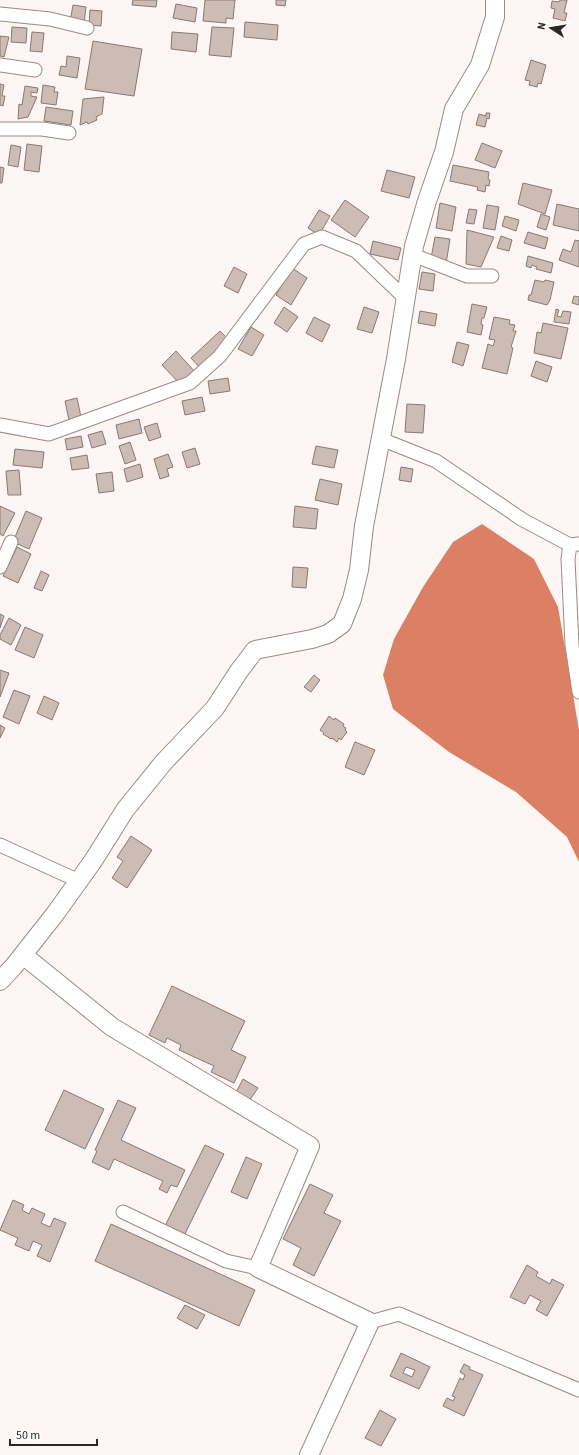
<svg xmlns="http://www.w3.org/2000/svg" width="579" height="1455" font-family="'Source Sans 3',sans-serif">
  <rect width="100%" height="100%" fill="#fef6f4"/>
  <path fill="#db7f65" d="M482,524L534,559L558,607L579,730V862L567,837L516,792L449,752L393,709L383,675L394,639L423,587L453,542Z"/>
  <path fill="#cdbbb6" stroke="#897874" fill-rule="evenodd" d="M133,0H157L156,7L132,5Z
    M205,0H235L233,19L226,18V23L203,21Z
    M276,0H286L285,6L276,5Z
    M560,0H567L564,13H567L565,21L553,18L555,9L551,8L552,1L559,2Z
    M176,4L197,8L195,22L173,18Z
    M73,5L86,7L84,24L70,22Z
    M90,10L102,11L101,26L89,25Z
    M245,22L278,25L277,40L244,37Z
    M12,27L27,28L26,43L11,42Z
    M212,27L234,28L231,57L209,55Z
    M32,32L44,33L42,52L30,51Z
    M172,32L198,34L196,52L171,49Z
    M0,36L9,37L4,57L0,56Z
    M93,41L142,49L134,96L85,89Z
    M67,56L80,58L77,78L59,75L61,66L66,67Z
    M531,60L546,65L541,84L538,83L537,87L529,85L530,81L525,80Z
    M0,84L4,85L2,96H5L3,106L0,105Z
    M43,85L55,87L54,92H58L56,105L41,103Z
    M25,86L38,88L37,93L31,92V96L37,97L28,117L18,119L19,104L22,105Z
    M104,97L102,114L96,117L97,120L88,124L87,122L80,125L83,99Z
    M46,107L73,111L71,125L44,121Z
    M486,113H490L489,119L487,118L485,127L476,125L479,114L486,116Z
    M482,143L502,151L495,168L475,160Z
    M27,144L42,146L39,172L24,170Z
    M11,145L21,147L18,167L8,165Z
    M453,165L489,172L488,179L490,180L489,186L486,185L485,192L477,190L478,187L450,181Z
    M0,167L4,168L2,183H0Z
    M387,170L415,177L409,198L381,191Z
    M523,183L552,190L545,214L518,204Z
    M345,200L369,217L355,237L331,220Z
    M440,203L456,207L452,231L436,228Z
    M557,204L579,209V231L553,225Z
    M487,205L499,207L495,230L483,228Z
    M469,209L477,210L474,224L466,223Z
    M319,210L330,216L319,235L308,228Z
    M541,214L550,217L546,230L537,227Z
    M505,216L519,220L516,231L502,226Z
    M467,230L494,237L481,267L466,264Z
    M528,232L548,238L545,249L524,243Z
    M501,236L512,240L509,251L497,248Z
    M435,237L450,239L446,264L431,258Z
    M575,240L579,241V267L559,260L563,249L571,252Z
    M373,241L401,248L398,260L370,254Z
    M528,256L553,263L551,273L536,269L537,267L532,265L531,268L526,266Z
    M234,267L247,274L238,293L224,286Z
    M292,268L307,278L291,305L276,295Z
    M422,272L435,274L433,291L419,289Z
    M535,280L544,282L545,280L554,282L550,300L547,305L528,300L529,295H531Z
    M574,296L579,297V305L572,303Z
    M472,304L487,307L484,318H482L481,324L483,325L481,335L467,332Z
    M284,307L298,317L287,332L274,323Z
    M364,307L379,312L372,333L357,329Z
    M556,309L559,310L557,316L561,317L563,311L571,312L569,324L554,322Z
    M420,311L437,314L435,326L418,323Z
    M314,317L330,325L322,342L306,333Z
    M494,317L510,320L509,324L515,325L513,331H516L511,347L513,348L507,374L482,368L488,344L493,346L495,340L489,339Z
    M543,323L568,328L561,359L534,353L537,332L541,333Z
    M251,327L264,335L252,356L238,349Z
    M220,331L230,341L201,369L191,358Z
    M457,342L469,345L463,366L452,362Z
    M176,351L196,373L182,386L162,365Z
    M536,361L552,367L547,382L531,376Z
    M228,378L230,391L210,394L208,381Z
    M202,397L205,411L185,415L182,401Z
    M77,398L81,417L69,420L65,401Z
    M407,404L425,405L423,433L405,432Z
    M139,419L142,433L119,439L116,425Z
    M157,423L161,437L149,441L144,427Z
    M102,431L106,444L92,448L88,435Z
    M81,436L83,447L67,450L65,439Z
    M130,442L136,460L125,464L119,446Z
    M316,446L338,450L334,468L312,464Z
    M195,448L200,464L187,468L182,452Z
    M15,449L44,452L42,468L13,465Z
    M168,454L173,467L167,469L169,476L160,479L154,459Z
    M87,455L89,468L72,470L70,458Z
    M140,464L143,477L127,482L124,469Z
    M401,467L413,469L411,482L399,480Z
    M19,470L21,495H8L6,471Z
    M112,472L114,491L99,493L96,474Z
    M320,479L342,484L338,505L315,500Z
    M0,506L15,513L3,536L0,534Z
    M295,506L318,509L316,529L293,527Z
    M26,511L42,518L29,549L13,542Z
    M17,547L31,554L18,583L3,576Z
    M293,567L308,568L306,588L292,587Z
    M41,571L49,575L42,591L34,588Z
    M0,614L4,616L0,628Z
    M9,618L21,625L11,645L0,639V635Z
    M25,627L43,635L34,658L15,650Z
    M0,670L9,673L0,697Z
    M314,675L320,680L311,692L304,687Z
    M14,690L30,696L19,724L3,717Z
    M44,696L59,703L52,720L37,713Z
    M329,716L334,720L335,718L344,724L343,726L346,728L345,730L347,732L341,740L339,738L337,742L332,738L331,739L323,734L324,733L320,730Z
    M0,725L5,728L0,738Z
    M355,742L375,750L364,775L345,767Z
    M131,836L152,850L127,888L112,878L123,861L117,857Z
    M172,986L245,1021L231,1050L246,1057L234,1083L211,1072L214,1066L179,1050L181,1045L167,1038L165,1043L149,1035Z
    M243,1079L258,1088L247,1104L234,1096Z
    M64,1090L104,1109L85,1149L45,1130Z
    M118,1100L136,1108L121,1140L185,1170L177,1187L171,1185L167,1193L159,1189L163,1181L114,1159L109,1170L92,1162L97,1151L95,1150Z
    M205,1145L224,1154L182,1240L163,1230Z
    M246,1157L262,1164L247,1199L231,1192Z
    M310,1184L333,1195L324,1213L341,1221L314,1276L293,1265L301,1248L283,1239Z
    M13,1200L24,1205L22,1210L29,1214L32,1208L45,1214L41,1223L50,1227L54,1218L66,1223L50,1262L37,1256L42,1245L33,1241L29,1251L15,1245L18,1238L0,1230Z
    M111,1224L255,1290L239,1326L95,1261Z
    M527,1265L538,1272L536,1276L550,1284L552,1279L564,1285L547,1316L536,1310L541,1301L530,1295L525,1304L510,1297Z
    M185,1305L205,1315L197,1329L177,1318Z
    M401,1353L430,1367L419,1389L390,1376ZM406,1367L415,1370L412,1377L403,1373Z
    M464,1364L470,1367L469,1369L483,1375L464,1416L443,1406L447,1398L453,1401L455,1397L452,1396L460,1378L463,1380L465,1375L460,1372Z
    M380,1410L396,1419L381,1446L365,1438Z"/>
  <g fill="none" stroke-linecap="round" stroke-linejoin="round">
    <defs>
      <path id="street" d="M0,14L50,19L87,28
        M0,65L35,70
        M0,129H42L69,133
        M413,255L467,276H492
        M0,425L49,434L190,383L220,356L304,244L322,237L356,251L406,299
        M381,439L436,461L523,520L570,545L579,544
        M570,545L568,559L572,645L579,692
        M0,567L11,542
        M0,845L79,881
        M123,1212L226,1261L258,1268
        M370,1322L399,1314L579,1390"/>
      <path id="secondary" d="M23,955L112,1027L310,1146L258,1268L370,1322L309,1455
        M0,981L14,966L55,914L93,861L125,810L163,763L215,708L239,671L255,650L312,639L328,634L342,624L352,599L359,570L364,526L396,359L414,246L427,201L444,152L454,109L480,65L495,17V0"/>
    </defs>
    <use href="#street" stroke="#9b8a85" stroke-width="15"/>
    <use href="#secondary" stroke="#9b8a85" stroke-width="20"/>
    <use href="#street" stroke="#fff" stroke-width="13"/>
    <use href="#secondary" stroke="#fff" stroke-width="18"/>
  </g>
  <g transform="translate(551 28) rotate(282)" stroke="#ffffff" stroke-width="3" paint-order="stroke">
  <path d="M0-3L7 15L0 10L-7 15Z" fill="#2d2624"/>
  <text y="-6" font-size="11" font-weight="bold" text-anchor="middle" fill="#2d2624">N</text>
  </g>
  <path d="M10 1439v6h87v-6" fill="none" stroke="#2d2624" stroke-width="2"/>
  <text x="16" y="1439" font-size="12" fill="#2d2624" stroke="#ffffff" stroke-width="3" paint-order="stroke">50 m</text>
</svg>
